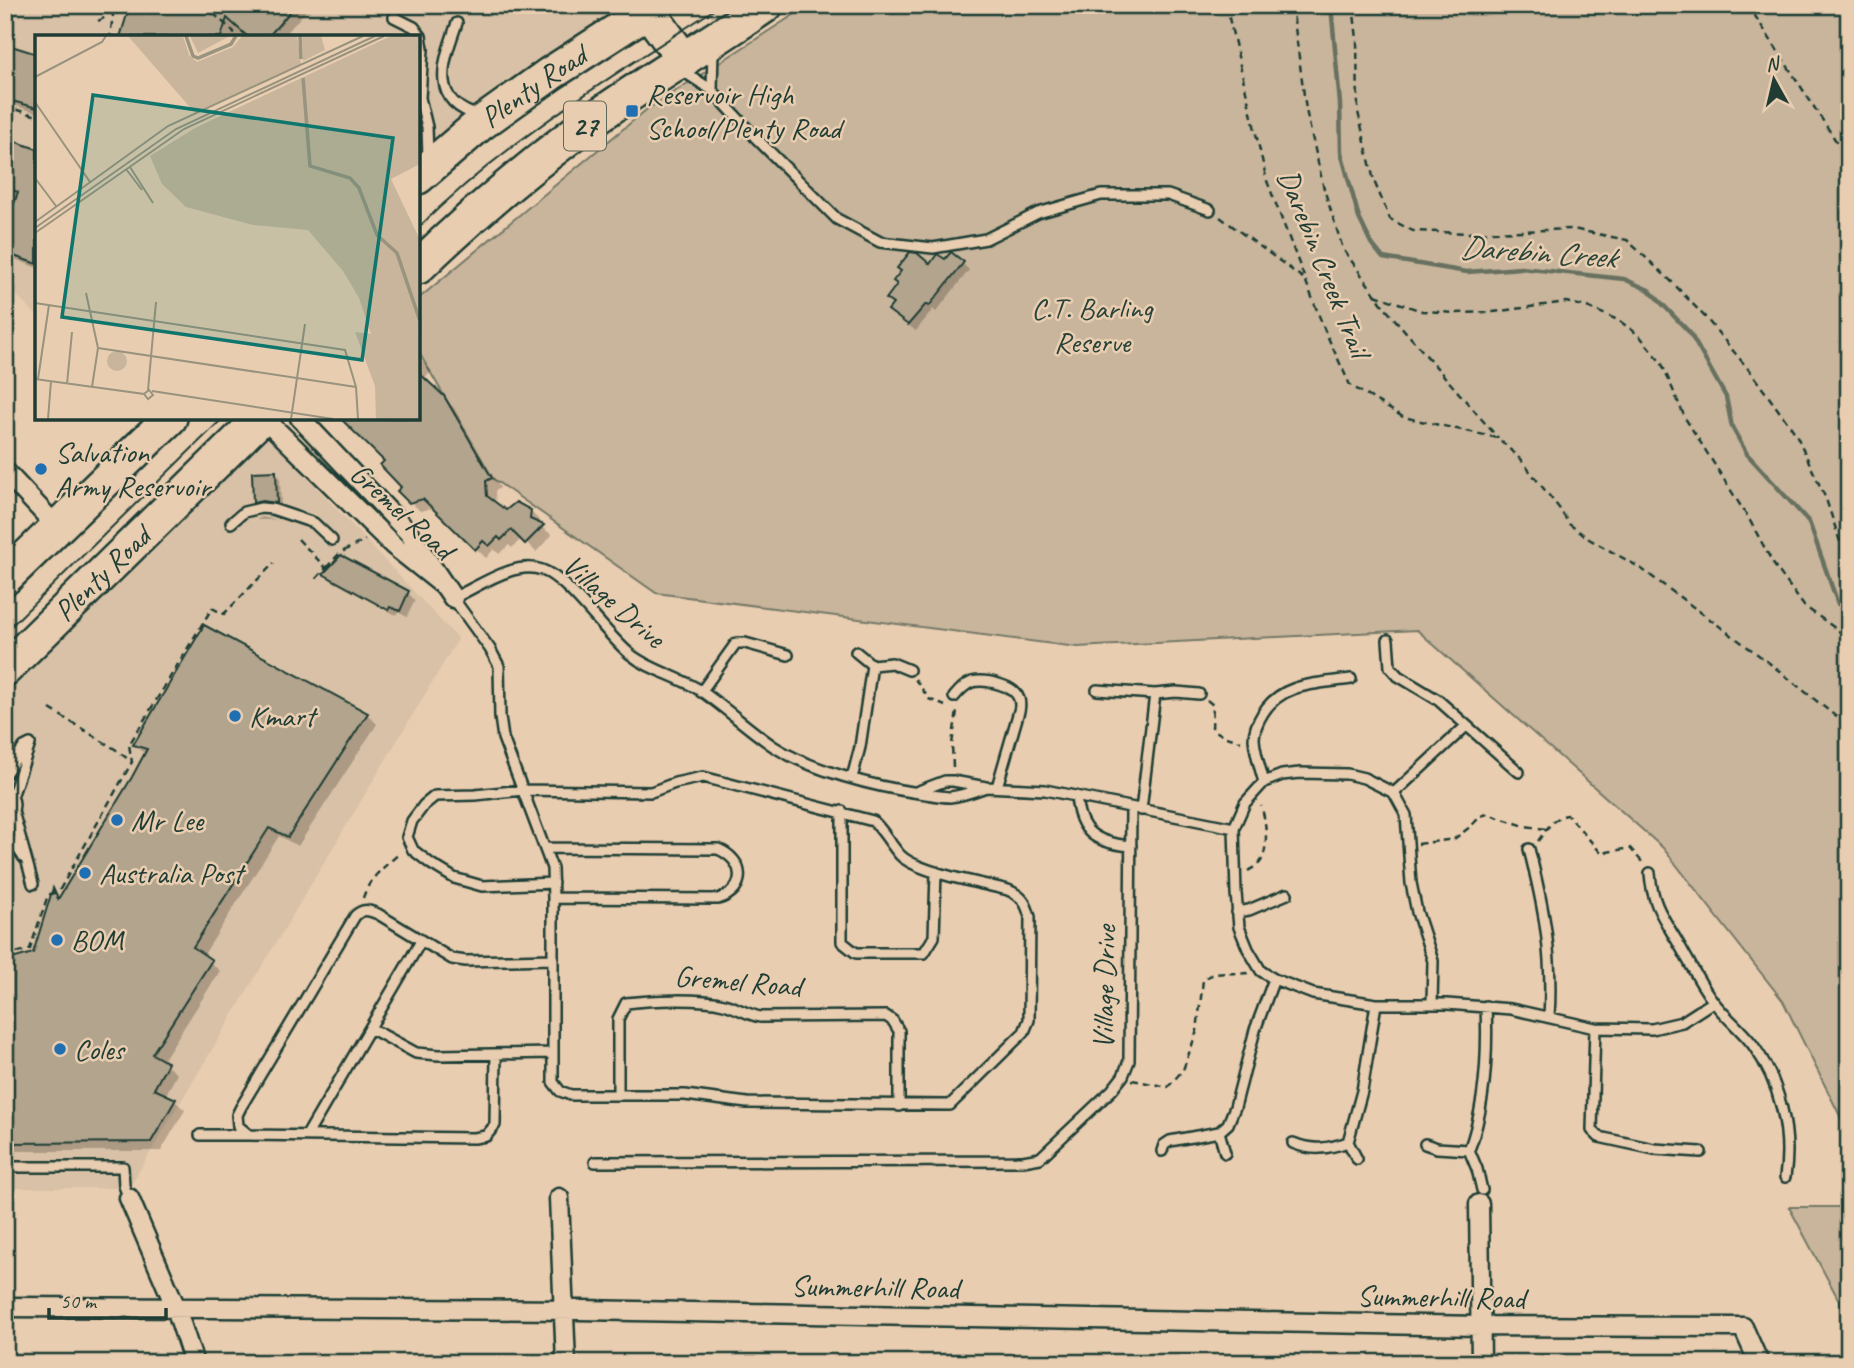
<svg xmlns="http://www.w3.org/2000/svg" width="1854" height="1368" font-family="Caveat,sans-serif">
  <rect width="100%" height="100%" fill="#e9cdb0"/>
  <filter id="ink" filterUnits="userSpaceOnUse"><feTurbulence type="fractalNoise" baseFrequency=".0143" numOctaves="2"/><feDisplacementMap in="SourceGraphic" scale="14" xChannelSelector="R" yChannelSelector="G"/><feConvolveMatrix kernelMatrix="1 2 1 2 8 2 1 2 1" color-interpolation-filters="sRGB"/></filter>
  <g filter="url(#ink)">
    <path fill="#d8c1a6" d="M5,5H600L607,16L513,78L418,149V37H37V316L5,283Z
      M266,433L458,639L129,1188H5V688Z"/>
    <path fill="#c8b59b" stroke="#747968" stroke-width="2" d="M809,5H1849V1134L1783,1001L1663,848L1417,630L1077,647L656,593L492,478L418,351V299L646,110Z
      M1789,1207H1849V1319Z"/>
    <path fill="#0003" d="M186,5H311L283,37H121L179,14Z
      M5,46L37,56V113L5,102Z
      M5,135L16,139L23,146L37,150V268L5,255V236L16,202L5,199Z
      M946,261L962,263L969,270L936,312L933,309L916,331L897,316L930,266Z
      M418,357L432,371L424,379L454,408L500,488L495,491L496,505L506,512L530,511L540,521L539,525L552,535L536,552L522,538L512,548L509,545L499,554L494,549L486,558L434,508L420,511L400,491L404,487L418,418Z
      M276,473L280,477L281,507L267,505L259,506L254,502Z
      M262,517L276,520H256Z
      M325,574L408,593L415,600L407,617L398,612L396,615L332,581Z
      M205,627L367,714L377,724L298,846L279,836L203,956L220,971L162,1062L177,1074L165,1096L175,1101L185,1110L161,1151H5V963L34,955L54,891L61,898L146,755L135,745Z"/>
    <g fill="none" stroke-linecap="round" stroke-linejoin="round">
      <path stroke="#687161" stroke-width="4.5" d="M1331,5L1340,104L1341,152L1359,218L1371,243L1383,258L1467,272L1521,268L1624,279L1649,290L1690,333L1726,397L1732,427L1747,454L1809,522L1838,604L1849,609"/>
    </g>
    <path fill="#b2a48d" stroke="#1f3d34" stroke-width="2" d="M130,5H158L178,12L184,5H296L268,37H248L227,18L221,37H120Z
      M5,44L37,54V108L5,99Z
      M5,138L37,149V264L5,253V230L18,192L5,187Z
      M910,252L917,253L930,264L937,254L945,259L951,252L964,262L929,306L926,304L908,325L888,310L893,304L886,299L897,284L893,281L901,271L897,268Z
      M418,372L444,396L492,478L486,481L487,496L506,510L516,502L531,510L530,519L544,525L525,544L511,530L501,540L498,537L489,546L483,541L475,550L423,499L409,503L397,491L401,487L380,465L384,461L340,418H418Z
      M276,471L277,503L262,501L253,503L252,472Z
      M341,555L409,591L400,611L390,607L388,610L323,574Z
      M204,625L368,713L288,837L269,828L193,947L212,960L152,1054L168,1063L154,1089L176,1099L151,1142L5,1143V961L33,953L53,888L58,899L132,777L147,749L133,745Z"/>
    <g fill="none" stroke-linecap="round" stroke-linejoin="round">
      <defs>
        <path id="lane" d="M394,17L414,27L421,36L423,49L420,98L427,127L428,156
          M457,23C444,60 427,102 480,116
          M681,70L712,90L755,137L837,219L880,242L933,248L986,239L1038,213L1101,195H1168L1210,210
          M712,90L713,50
          M231,523L244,512L261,508L272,509L314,523L332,540
          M1388,640L1390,667L1398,676L1438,700L1519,772
          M856,652L872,665L892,663L909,670
          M1097,690L1155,694L1176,692L1199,694
          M701,692L736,643H745L788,655
          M954,697C959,691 964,685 972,682C985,679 1015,685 1019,699C1020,702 1020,708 1019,711L997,787
          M5,774L24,747L30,744
          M852,778L860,747L872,665
          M1264,782C1260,768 1255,753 1254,739C1254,729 1258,721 1263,713C1282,682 1318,684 1351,679
          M5,790C17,798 17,811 5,819
          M916,792L945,781H953L986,787L1045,790L1234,828
          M1394,793L1465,727
          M1076,796C1079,833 1096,843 1131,846
          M12,797L30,744
          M1141,810L1155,694
          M13,811L33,884
          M842,811V942L856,953H924L934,937L936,872
          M5,830L24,858
          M545,848L718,849C745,860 748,890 718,899L553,898
          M1529,849C1544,908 1553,955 1549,1017
          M1650,873C1652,903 1662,916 1677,941C1689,961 1699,983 1713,1001C1725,1017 1741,1029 1753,1045C1780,1082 1792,1132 1785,1177
          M553,883L482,886L454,878L431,864L413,850L407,837L412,821L424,805L435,796L475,795L523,790L651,792L675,783L703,777L873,821C884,831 890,844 900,855C918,873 982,883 1008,890C1022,896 1026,902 1030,917L1029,1020L1024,1032L950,1105L747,1103L685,1095H571L560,1091L553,1082V898L552,868L503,738L500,717L499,666L490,649L453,598C478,587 514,560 542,570C569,579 605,634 630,654C651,671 679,676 701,691C726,708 748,729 773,746C810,770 875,787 919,793C929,794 940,797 950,797C962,796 975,791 986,787
          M1237,912L1249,910L1287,894
          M1432,1004L1433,961L1417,912L1411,883L1406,815L1394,793L1364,778L1347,774L1300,773L1282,775L1264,782L1245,803L1234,828L1236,893L1239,927L1248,949L1261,971L1274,979L1313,994L1376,1004H1447L1511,1009L1595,1028L1652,1029L1682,1022L1713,1002
          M370,1028L416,1053L439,1055L552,1053
          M1595,1028L1592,1130L1599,1137L1654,1149L1701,1152
          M496,1054L495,1125L486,1136L474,1138L249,1135L238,1126L237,1115L241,1107L355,916C363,908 368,910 378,914L452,959L466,961L552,959
          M618,1095V1019L626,1003C652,1000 699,998 724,1004C736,1007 746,1014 760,1017L886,1016L893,1021L899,1031V1106
          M1219,1132L1225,1153
          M200,1135H248
          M307,1135L421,941
          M1348,1142L1362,1091L1376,1004
          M1293,1143C1312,1151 1328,1149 1348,1142L1357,1159
          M1425,1144L1437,1148L1469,1150L1477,1169L1482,1190
          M1469,1150C1486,1105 1488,1054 1486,1006
          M1162,1151L1164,1145L1170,1141L1219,1132L1228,1124L1235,1107L1255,1030L1274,979
          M595,1162L1023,1161L1040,1158L1112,1090L1123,1076L1129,1061L1131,808
          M5,1167H123L124,1186L129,1198"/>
        <path id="street" d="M264,418L394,546L443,585
          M300,418L409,533L453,598
          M5,471L57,527
          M129,1198L176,1308L194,1363
          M559,1198L566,1363
          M1479,1204L1481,1363
          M5,1307L580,1310L1481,1326L1743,1327L1759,1363"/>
        <g id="highway">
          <path d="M648,11L684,60"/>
          <path id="s1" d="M418,177L480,124L550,74L657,5"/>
          <path d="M418,267C469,217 523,172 580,129C640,85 705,47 766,5"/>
          <path d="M5,578L170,418"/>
          <path id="s2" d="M5,669L261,418"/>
        </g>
      </defs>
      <use href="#lane" stroke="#1f3d34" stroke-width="14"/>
      <use href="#street" stroke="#1f3d34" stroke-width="23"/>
      <use href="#highway" stroke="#1f3d34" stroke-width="38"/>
      <path stroke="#1f3d34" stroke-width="2.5" stroke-dasharray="7 5" stroke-linecap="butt" d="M204,5L234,32L233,37
        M1226,5L1267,181L1325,331L1350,385L1403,417L1498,438L1521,460L1559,508L1569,524L1589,539L1639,567L1768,662L1849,727
        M1292,5L1306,110L1324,189L1343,249L1385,308L1498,438
        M1353,5L1357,39L1358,112L1374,181L1390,219L1413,231L1467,233L1573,229L1627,240L1672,282L1706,318L1749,370L1796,434L1826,499L1849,569
        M1748,5L1849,161
        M109,12L113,15L110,37
        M98,21L106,17L113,5
        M5,106L37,116
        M5,215L10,216
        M1220,217L1307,281
        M1375,295L1422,311L1456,313L1493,312L1566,302L1587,307L1618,320L1639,335L1662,364L1685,418L1749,519L1774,565L1804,606L1849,638
        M298,539L326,568L313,582
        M326,568L340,553L365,540
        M915,679L929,699L945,706
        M1207,700L1213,705L1212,729L1226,737L1241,741
        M50,709L115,749L132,762
        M953,767L952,744L957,711L954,710
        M1538,841C1546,830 1554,816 1568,815L1601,853L1630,848L1643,863
        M1418,844L1454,839L1470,827L1481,816L1487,814L1525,826L1546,829
        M1248,871C1252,868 1258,866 1261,861C1269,848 1266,819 1261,806
        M363,898C369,878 384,867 400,853
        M5,956L30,949L48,895L59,891L132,762L129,745L212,608L224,614L274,563
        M1132,1080L1168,1087L1183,1070L1197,1031L1203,980C1215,969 1234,975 1249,973"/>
      <use href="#lane" stroke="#e9cdb0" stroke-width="9"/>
      <use href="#street" stroke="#e9cdb0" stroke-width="18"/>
      <use href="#highway" stroke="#e9cdb0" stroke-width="33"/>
      <path stroke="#1f3d34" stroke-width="2" d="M418,228C508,139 616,74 721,5
        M5,632L223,418"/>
    </g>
  </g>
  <g fill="#1f6fb2" stroke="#e9cdb0" stroke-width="2.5">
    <rect x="625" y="104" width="14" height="14" rx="3.5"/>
    <circle cx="41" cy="469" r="7"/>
    <circle cx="235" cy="716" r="7"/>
    <circle cx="117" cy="820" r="7"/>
    <circle cx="85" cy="873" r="7"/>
    <circle cx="57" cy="940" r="7"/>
    <circle cx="60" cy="1049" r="7"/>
  </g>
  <g text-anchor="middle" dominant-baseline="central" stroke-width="5" stroke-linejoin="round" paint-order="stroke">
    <rect fill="#e9cdb0" stroke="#5c6859" stroke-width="2" x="564" y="101.5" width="42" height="49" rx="5"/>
    <g font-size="28" font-weight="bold" fill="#1f3d34">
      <text x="585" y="126">27</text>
    </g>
    <g font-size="30" fill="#1f3d34" stroke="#e9cdb0">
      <text stroke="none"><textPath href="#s1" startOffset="147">Plenty Road</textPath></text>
      <text transform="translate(1324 263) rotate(68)">Darebin Creek Trail</text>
      <text transform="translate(402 511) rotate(42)">Gremel Road</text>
      <text stroke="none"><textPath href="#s2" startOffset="136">Plenty Road</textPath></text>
      <text transform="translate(614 601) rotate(41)">Village Drive</text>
      <text transform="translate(738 981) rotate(5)">Gremel Road</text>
      <text transform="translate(1104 987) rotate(-89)">Village Drive</text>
      <text transform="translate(875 1287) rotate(1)">Summerhill Road</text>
      <text transform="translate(1441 1297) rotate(1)">Summerhill Road</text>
    </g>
    <g font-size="30" fill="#1f3d34" stroke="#e9cdb0" text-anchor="start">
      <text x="646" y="94">Reservoir High<tspan x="646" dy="34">School/Plenty Road</tspan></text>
      <text x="55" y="452">Salvation<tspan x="55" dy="34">Army Reservoir</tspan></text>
      <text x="249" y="716">Kmart</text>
      <text x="131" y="820">Mr Lee</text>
      <text x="99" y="873">Australia Post</text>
      <text x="71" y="940">BOM</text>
      <text x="74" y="1049">Coles</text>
    </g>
    <g font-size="30" fill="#274339" stroke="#e9cdb0">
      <text x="1092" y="308">C.T. Barling<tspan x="1092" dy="34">Reserve</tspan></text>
    </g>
    <g font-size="32" font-style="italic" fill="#2b463c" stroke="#e9cdb0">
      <text transform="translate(1538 252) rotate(4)">Darebin Creek</text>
    </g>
  </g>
  <g transform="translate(35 35)">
    <rect width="385" height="385" fill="#e9cdb0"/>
    <path d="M93,1H148L154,20L162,27L198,12L207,1H262L266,29L160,78ZM155,1H195L163,18ZM267,1H286L290,15L268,26ZM356,1H385V129L356,144L385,205V384H341L340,351L320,297L336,299L324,263L308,236L273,195L218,190L151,172L127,149L115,121L160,93ZM72 326a10 10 0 1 1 20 0a10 10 0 1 1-20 0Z" fill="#c8b59b"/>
    <path fill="none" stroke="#99947f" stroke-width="3.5" d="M151,1L158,21L163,23L196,9L201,1M265,1L266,24M268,43L275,131L315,143L324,153L342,200L362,218L385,286"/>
    <path fill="none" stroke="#98937e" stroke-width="2" d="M0,42L67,7L71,1M0,67L55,147M95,132L118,168M91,134L107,155M0,143L21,171M0,187L133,91L328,1M0,193L141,94L340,1M0,198L149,94L349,1M51,258L63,313L57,352M0,268L310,315L321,352L323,384M63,313L321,352M0,344L109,359L113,364L118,360L114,355L109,359M3,344L14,270M32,349L37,297M113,355L121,267M117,356L298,384M13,384L16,346M256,384L270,289"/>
    <path fill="#0f766e" fill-opacity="0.15" stroke="#0f766e" stroke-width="3.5" d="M58,60L358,103L327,325L27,282Z"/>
    <rect width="385" height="385" fill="none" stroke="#1f3d34" stroke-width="3.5"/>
  </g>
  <rect width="1854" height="1368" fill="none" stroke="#e9cdb0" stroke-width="28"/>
  <rect x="14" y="14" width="1826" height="1340" fill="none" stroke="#1f3d34" stroke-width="2.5" filter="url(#ink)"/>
  <g transform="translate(1774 80) rotate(352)" stroke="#e9cdb0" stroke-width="5" paint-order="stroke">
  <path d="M0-5L12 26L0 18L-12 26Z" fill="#1f3d34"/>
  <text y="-10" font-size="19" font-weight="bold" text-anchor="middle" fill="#1f3d34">N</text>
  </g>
  <path d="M49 1308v10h117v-10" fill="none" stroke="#1f3d34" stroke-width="3.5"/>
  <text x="60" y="1308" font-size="21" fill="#1f3d34" stroke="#e9cdb0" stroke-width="5" paint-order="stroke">50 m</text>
</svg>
